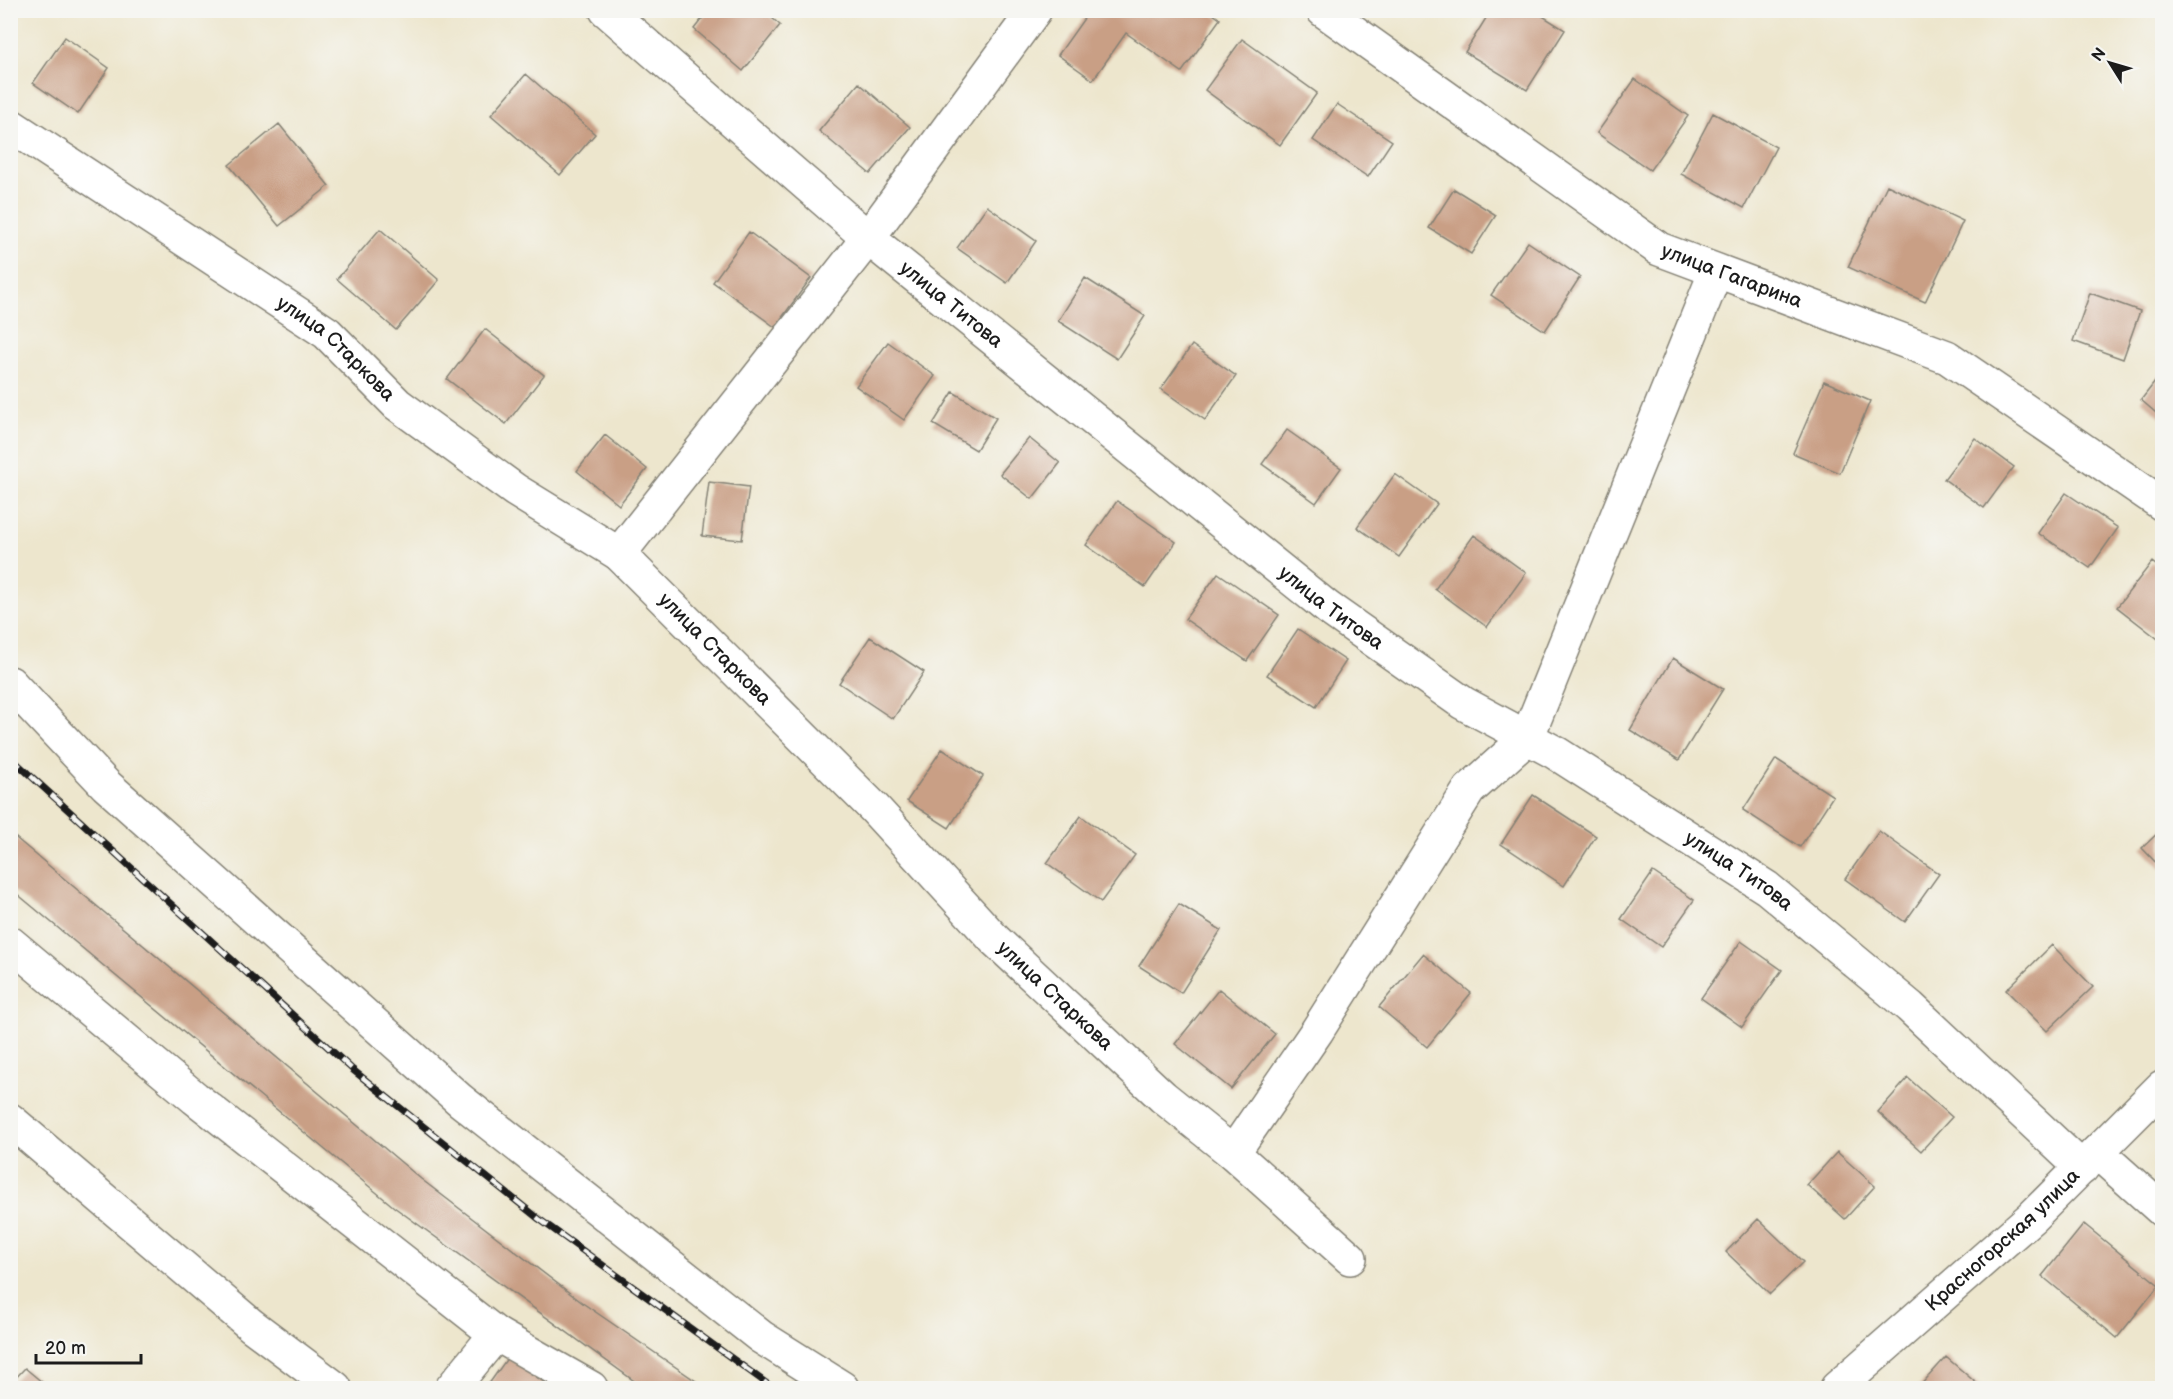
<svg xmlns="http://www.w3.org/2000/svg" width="2173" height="1399" font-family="'Balsamiq Sans',sans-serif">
  <rect width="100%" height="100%" fill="#f6f6f2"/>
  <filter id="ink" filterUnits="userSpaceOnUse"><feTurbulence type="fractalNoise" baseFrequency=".0167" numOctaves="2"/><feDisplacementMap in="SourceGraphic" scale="12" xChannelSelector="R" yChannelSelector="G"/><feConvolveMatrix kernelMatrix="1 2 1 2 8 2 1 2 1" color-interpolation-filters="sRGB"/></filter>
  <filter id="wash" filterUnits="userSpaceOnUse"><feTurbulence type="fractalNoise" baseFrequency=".008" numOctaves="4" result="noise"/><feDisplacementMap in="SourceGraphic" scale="24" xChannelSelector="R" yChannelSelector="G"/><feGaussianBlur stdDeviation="1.35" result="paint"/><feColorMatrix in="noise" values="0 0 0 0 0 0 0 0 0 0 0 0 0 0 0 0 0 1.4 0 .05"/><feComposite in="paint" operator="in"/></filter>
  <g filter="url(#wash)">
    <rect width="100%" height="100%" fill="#ede6cd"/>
    <g id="blocks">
      <path fill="#c99f85" d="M709,10H763L780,25L743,71L694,29Z
        M1090,10H1207L1220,19L1182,72L1126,33L1093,80L1058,55Z
        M1491,10H1533L1565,30L1527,90L1465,52Z
        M65,37L109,68L78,114L33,83Z
        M1242,39L1317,93L1280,145L1205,90Z
        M526,74L595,134L560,175L491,115Z
        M1635,79L1688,116L1650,170L1597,133Z
        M859,83L910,127L870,174L819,131Z
        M1337,104L1392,141L1368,177L1313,140Z
        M1713,113L1776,147L1744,208L1681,174Z
        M279,124L329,186L279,226L229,165Z
        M1887,185L1963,221L1925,302L1848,267Z
        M1454,189L1496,215L1471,254L1429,228Z
        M987,206L1036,241L1007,283L957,248Z
        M380,229L439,280L396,330L337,279Z
        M749,232L811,278L775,327L713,282Z
        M1528,242L1580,277L1545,331L1491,295Z
        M1085,278L1145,316L1117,359L1058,321Z
        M2090,293L2140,311L2123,359L2073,341Z
        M485,329L544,375L506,424L447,379Z
        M888,342L935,376L904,420L856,386Z
        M1192,345L1236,376L1205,420L1161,389Z
        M2162,373V418L2141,400Z
        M1824,381L1870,401L1840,473L1793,453Z
        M953,392L996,418L976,450L933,424Z
        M1287,430L1341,468L1316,503L1262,464Z
        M605,435L647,469L619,505L577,471Z
        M1029,438L1060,463L1032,499L1000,474Z
        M1975,438L2014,467L1984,508L1944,479Z
        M1395,474L1437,504L1399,557L1357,527Z
        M709,482L749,487L742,540L702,536Z
        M2066,493L2118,528L2090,568L2038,533Z
        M1117,501L1176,542L1145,587L1086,545Z
        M1474,535L1526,573L1487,627L1435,589Z
        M2152,562L2162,570V642L2117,607Z
        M1218,573L1279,615L1247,661L1185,619Z
        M1298,629L1346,661L1316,707L1267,675Z
        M870,637L924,672L893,719L839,683Z
        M1673,658L1723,689L1679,760L1630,730Z
        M942,749L983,776L949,828L907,801Z
        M1776,759L1833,796L1800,847L1743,810Z
        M1533,795L1596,836L1564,886L1501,844Z
        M1081,816L1135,855L1101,902L1047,863Z
        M2162,829V869L2142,848Z
        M1879,831L1939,874L1905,922L1845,879Z
        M10,833L421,1179L584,1304L706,1388H644L394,1207L10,888Z
        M1653,872L1694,900L1661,947L1621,919Z
        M1179,904L1221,930L1181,993L1139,966Z
        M1741,941L1782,970L1742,1027L1701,998Z
        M2052,945L2093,987L2047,1031L2006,990Z
        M1423,954L1471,993L1427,1047L1379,1007Z
        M1219,989L1275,1034L1231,1089L1175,1044Z
        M1908,1078L1952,1117L1921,1151L1878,1112Z
        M1837,1152L1875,1186L1845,1219L1807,1185Z
        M1758,1219L1803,1262L1770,1294L1726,1252Z
        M2084,1224L2159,1285L2117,1338L2042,1276Z
        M508,1357L552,1388H486Z
        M1946,1357L1982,1388H1918Z
        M25,1368L49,1388H10V1384Z"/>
    </g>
  </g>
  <g filter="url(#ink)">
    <use href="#blocks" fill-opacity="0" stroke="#848174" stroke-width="1.5"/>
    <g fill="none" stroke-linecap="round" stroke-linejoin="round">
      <defs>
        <g id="minor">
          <path id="s1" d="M606,10L868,238L1328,608L1463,703L1556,753L1767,888L1910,1007L2082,1168"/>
          <path id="s2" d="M1323,10L1659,249L1947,357L2162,504"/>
          <path id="s3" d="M10,125L327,333L397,404L515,490L619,554L874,808L995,940L1163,1097L1233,1153L1350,1258"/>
          <path d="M619,554L868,238L1035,10"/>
          <path d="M10,683L106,785L460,1100L761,1337L842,1388"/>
          <path d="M10,943L195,1098L496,1334L591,1388"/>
          <path d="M10,1120L251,1325L335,1388"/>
          <path d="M2097,1152L2162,1210"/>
          <path d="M1233,1153L1317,1031L1469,790L1527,738L1716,271"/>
          <path d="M452,1388L496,1334"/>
          <path id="s4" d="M1837,1388L2032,1217L2162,1087"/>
        </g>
      </defs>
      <use href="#minor" stroke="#848174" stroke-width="36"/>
      <use href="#minor" stroke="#fff" stroke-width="33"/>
      <defs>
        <path id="rail" d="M10,757L353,1070L539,1219L773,1388"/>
      </defs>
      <use href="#rail" stroke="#1c1c1c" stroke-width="7"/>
      <use href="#rail" stroke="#f6f6f2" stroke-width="4.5" stroke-dasharray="14" stroke-linecap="butt"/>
    </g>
  </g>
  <g text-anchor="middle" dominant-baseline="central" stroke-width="6" stroke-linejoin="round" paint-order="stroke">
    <g font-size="20" fill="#1c1c1c" stroke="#f6f6f2">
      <text stroke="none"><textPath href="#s2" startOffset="490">улица Гагарина</textPath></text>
      <text stroke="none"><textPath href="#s1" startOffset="454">улица Титова</textPath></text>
      <text stroke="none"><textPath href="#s3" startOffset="396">улица Старкова</textPath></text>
      <text stroke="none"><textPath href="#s1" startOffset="940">улица Титова</textPath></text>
      <text stroke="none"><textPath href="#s3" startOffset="882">улица Старкова</textPath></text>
      <text stroke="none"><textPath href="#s1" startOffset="1426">улица Титова</textPath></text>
      <text stroke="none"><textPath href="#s3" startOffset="1368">улица Старкова</textPath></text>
      <text stroke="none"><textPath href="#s4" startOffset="222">Красногорская улица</textPath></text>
    </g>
  </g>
  <rect width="2173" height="1399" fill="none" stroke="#f6f6f2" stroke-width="36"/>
  <g transform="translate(2110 63) rotate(307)" stroke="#f6f6f2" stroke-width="4.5" paint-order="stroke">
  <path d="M0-4.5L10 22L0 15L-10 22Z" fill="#1c1c1c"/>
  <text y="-9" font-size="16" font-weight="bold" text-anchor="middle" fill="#1c1c1c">N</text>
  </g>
  <path d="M36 1354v9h105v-9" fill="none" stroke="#1c1c1c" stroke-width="3"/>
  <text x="45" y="1354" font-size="18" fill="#1c1c1c" stroke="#f6f6f2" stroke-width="4.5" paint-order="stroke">20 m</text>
</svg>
